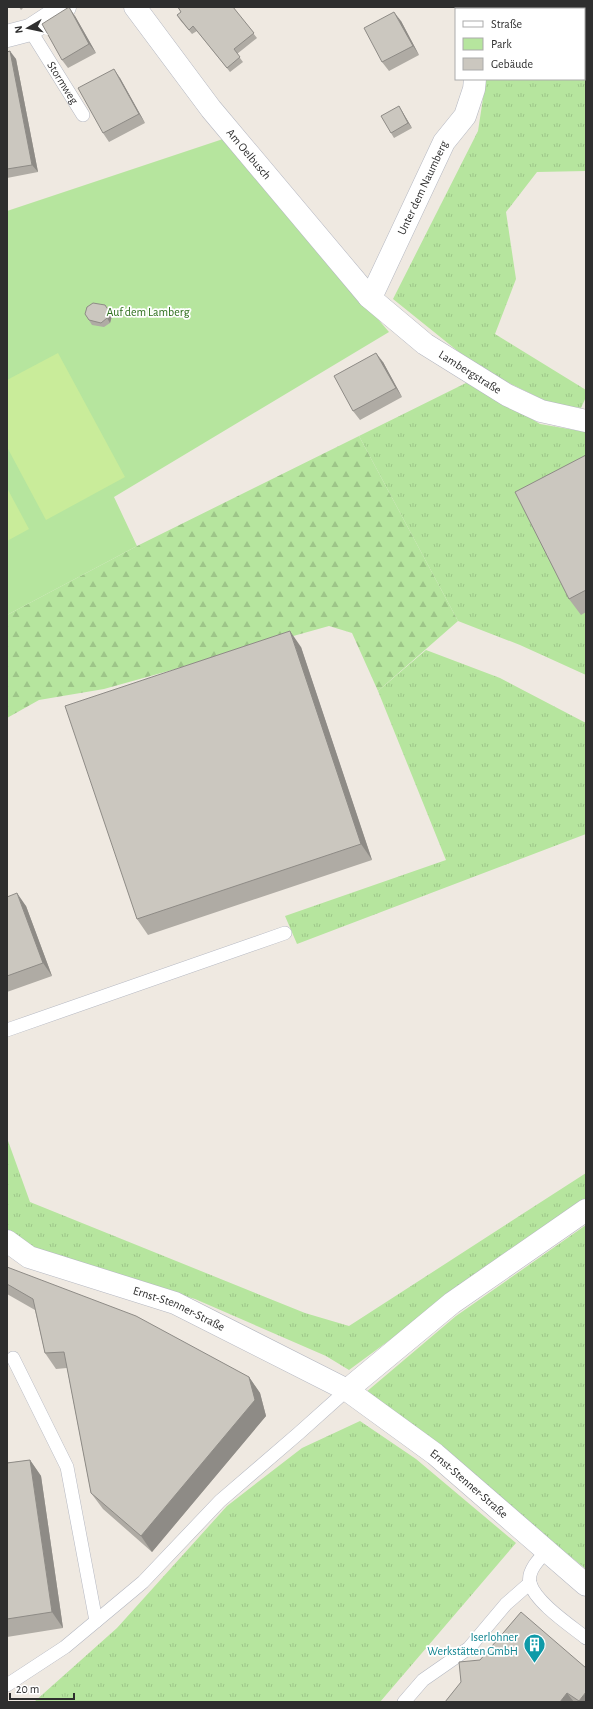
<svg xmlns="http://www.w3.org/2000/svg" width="593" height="1709" font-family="'Alegreya Sans',sans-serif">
  <defs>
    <pattern id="grass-tufts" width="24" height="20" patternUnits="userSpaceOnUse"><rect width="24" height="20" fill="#b6e59e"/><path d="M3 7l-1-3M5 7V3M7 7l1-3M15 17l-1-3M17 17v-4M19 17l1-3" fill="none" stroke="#9dc588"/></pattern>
    <pattern id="forest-firs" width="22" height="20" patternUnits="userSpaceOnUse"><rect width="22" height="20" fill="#b6e59e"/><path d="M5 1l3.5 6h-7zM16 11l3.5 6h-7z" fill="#9dc588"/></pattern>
  </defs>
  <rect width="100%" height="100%" fill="#efe9e1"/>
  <path fill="url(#grass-tufts)" d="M499,7H586V171L537,172L506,212L516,279L495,334L586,390V397L581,408L552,404L480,369L393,299L478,131L486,79H584V9H498Z
    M470,381L540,424L586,432V675L520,645L458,621L359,436Z
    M426,650L500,678L586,723V834L297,944L285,916L446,860L378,691Z
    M7,1138L30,1202L305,1313L349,1326L586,1173V1203L474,1278L349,1370L326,1356L195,1299L38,1254L7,1230Z
    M586,1225V1569L365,1393L456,1316Z
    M360,1421L416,1459L516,1543L380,1702H34L117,1628L227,1506L302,1448Z"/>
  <path fill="url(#forest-firs)" d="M359,436L458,621L378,691L352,633L329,626L104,689L39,700L7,718V615L137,546Z"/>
  <path fill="#b6e59e" d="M223,139L389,332L114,497L137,546L7,615V211Z"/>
  <path fill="#c9ec9a" d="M58,353L125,477L46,520L7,447V380Z
    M7,488L29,529L7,541Z"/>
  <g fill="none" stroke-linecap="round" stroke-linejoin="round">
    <defs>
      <g id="service">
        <path id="s1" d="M30,30L83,115"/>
        <path d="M7,1030L285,933"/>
        <path d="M13,1358L67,1467L96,1621"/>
        <path d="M547,1551C539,1559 527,1571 530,1583C535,1602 571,1626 586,1638"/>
        <path d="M7,1685L65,1647L143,1582L220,1501L299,1433L347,1390"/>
        <path d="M404,1702L423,1680L469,1648L506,1604L530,1583"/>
      </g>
      <g id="minor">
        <path id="s2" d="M135,7L211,109L369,297L425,344L507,395L541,411L586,421"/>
        <path d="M484,9V7"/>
        <path d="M7,36L30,30L65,7"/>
        <path id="s3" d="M369,297L374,291L444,142L465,116L474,89L475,79"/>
        <path id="s4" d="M7,1241L29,1257L175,1303L347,1390L435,1454L586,1585"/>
        <path d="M347,1390L452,1303L586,1210"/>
      </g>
    </defs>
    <use href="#service" stroke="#b4b7c1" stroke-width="14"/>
    <use href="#minor" stroke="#b4b7c1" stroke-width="23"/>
    <use href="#service" stroke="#fff" stroke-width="13"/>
    <use href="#minor" stroke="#fff" stroke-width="22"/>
  </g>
  <path fill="#afaba4" d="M19,7H24L21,10Z
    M177,7H233L257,38L237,54L243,62L230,72L197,31L192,34L180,20L177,15L181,12Z
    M75,16L96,53L68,68L62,60Z
    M401,21L419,55L389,71L382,62Z
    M7,52L16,59L38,172L7,178Z
    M120,78L145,123L109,142L103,133Z
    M399,106L412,128L394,138L391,133Z
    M85,314L112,316L110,323L104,327L92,325Z
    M383,362L402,397L360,420L353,411Z
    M586,455V612L581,615L569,599Z
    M301,647L372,860L148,935L137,919Z
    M7,897L26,906L52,976L7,992Z
    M7,1267L249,1377L260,1393L266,1416L152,1552L103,1509L91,1493L67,1368L56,1369L45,1353L35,1310L7,1294Z
    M30,1460L41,1476L63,1628L7,1637V1463Z
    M521,1612L586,1702H445L480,1660Z"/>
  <path fill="#8e8b86" d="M69,7L75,16L96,53L89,44Z
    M394,12L401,21L419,55L413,46Z
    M10,51L16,59L38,172L32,165Z
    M114,69L120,78L145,123L139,114Z
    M399,106L402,111L412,128L408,123Z
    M105,305L112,316L110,323L107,318Z
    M376,353L383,362L402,397L396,388Z
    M290,631L301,647L372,860L361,844Z
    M17,893L26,906L52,976L43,963Z
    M249,1377L260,1393L266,1416L152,1552L141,1536Z
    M30,1460L41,1476L63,1628L52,1612Z
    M586,1692V1702H580L579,1701Z
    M567,1693L574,1702H560Z"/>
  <path fill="#cbc7bf" stroke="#8e8b86" d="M69,7L89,44L62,60L42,24Z
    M178,7H233L254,33L234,49L240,57L227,68L193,26L189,30L177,15L181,12Z
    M394,12L413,46L382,62L364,28Z
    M10,51L32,165L7,169V52Z
    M114,69L139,114L103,133L78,88Z
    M399,106L408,123L391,133L381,116Z
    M93,303L105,305L109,311L107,318L101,323L89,320L85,314L87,307Z
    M376,353L396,388L353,411L334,376Z
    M586,455V590L569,599L515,492Z
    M290,631L361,844L137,919L65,706Z
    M17,893L43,963L7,976V897Z
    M7,1267L136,1316L249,1377L255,1400L141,1536L91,1493L64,1352L45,1353L33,1299L7,1284Z
    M30,1460L52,1612L7,1619V1463Z
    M521,1612L586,1668V1692L579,1701L567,1693L560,1702H445L461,1682L459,1662L480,1660Z"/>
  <defs>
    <symbol id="building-pin" viewBox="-11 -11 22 30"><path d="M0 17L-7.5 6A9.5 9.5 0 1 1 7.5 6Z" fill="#0f9aa8" stroke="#fff"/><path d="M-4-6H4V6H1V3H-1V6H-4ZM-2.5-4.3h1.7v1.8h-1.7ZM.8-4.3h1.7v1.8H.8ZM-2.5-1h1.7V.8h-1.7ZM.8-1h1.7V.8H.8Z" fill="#fff"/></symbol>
  </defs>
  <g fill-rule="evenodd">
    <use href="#building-pin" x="522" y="1632" width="25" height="34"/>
  </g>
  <g text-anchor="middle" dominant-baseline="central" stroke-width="3.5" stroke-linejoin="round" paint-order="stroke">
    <g font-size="12" fill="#2e2e2e" stroke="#fff">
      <text stroke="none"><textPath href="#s1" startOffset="62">Stormweg</textPath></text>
      <text stroke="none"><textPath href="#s2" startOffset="186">Am Oelbusch</textPath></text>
      <text stroke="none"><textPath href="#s3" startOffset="122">Unter dem Naumberg</textPath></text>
      <text stroke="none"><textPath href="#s2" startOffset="499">Lambergstraße</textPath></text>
      <text stroke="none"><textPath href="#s4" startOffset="186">Ernst-Stenner-Straße</textPath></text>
      <text stroke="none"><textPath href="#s4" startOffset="527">Ernst-Stenner-Straße</textPath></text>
    </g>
    <g font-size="12" fill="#2c6e1b" stroke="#fff">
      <text x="148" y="312">Auf dem Lamberg</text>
    </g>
    <g font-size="12" fill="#0d838f" stroke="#fff" text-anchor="end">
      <text x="518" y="1637">Iserlohner<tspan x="518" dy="14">Werkstätten GmbH</tspan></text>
    </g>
  </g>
  <rect width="593" height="1709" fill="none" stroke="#2e2e2e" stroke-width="16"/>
  <rect x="455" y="8" width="130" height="72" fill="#ffffff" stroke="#ababab"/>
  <rect x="463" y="21" width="20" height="6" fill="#ffffff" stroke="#ababab"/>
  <text x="491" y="28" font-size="12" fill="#2e2e2e">Straße</text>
  <rect x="463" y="38" width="20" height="12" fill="#b6e59e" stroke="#ababab"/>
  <text x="491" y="48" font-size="12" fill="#2e2e2e">Park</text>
  <rect x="463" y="58" width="20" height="12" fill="#cbc7bf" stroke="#ababab"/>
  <text x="491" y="68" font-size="12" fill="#2e2e2e">Gebäude</text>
  <g transform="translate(28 28) rotate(261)" stroke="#ffffff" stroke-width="3" paint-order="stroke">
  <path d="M0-3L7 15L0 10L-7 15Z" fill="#2e2e2e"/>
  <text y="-6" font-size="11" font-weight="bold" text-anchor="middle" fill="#2e2e2e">N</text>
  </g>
  <path d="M10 1693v6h64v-6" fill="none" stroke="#2e2e2e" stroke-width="2"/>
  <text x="16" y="1693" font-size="12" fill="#2e2e2e" stroke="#ffffff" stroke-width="3" paint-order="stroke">20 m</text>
</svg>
